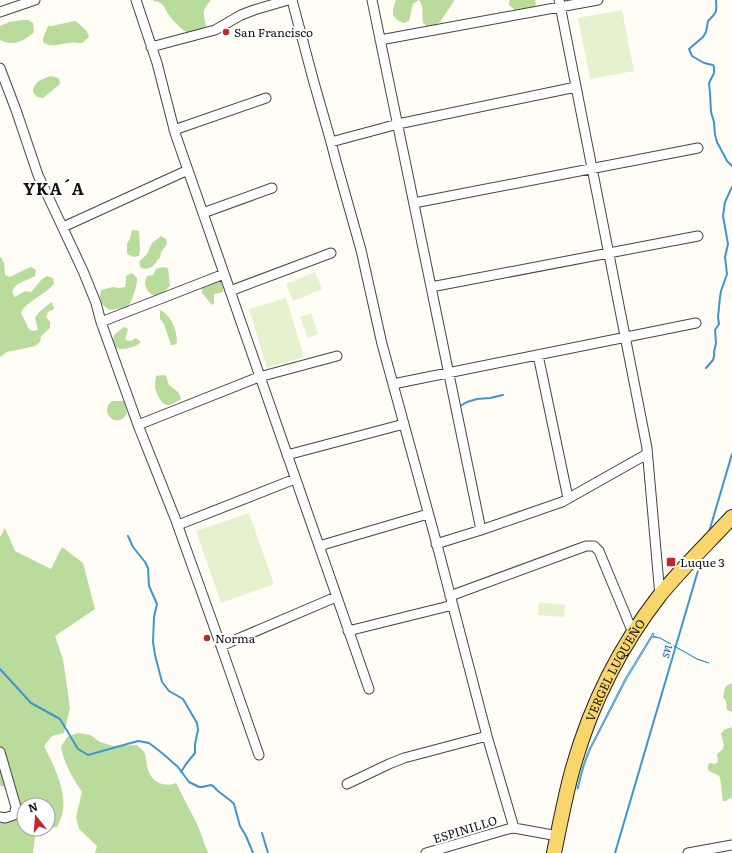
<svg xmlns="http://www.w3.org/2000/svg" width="732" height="853" font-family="Literata,serif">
  <rect width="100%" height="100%" fill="#fffdf5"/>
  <path fill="#b9dc9c" d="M154,0H211C202,11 203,12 206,26L203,31C199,32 194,34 190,34C185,33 172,20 169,15C163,7 165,2 153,1Z
    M396,0H454V1L440,22L435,25L428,27L423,23C421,14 425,8 419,0L413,4L409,21L403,23L397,20L393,15V9Z
    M510,0H535L536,5L529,11H516L509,5V2Z
    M22,20H28L33,23L34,32C28,38 18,44 10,43C7,43 3,41 0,40V26L9,22Z
    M74,21L77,22L87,31L89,37L82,43C78,43 73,42 69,43C60,44 50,48 43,42V38L48,26H52Z
    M50,76L59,78L60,84L43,98L37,97L33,92C34,81 41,80 50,76Z
    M132,230L139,231L140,249L139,256L133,257L127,254V243L130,239Z
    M161,236L166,239L167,244L161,252L160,258L156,261L157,262C151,268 149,270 141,268L139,262L147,254L152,243Z
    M1,257L4,263L5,275L10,277L26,269L31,267L36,270L35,276C27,281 15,282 12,292L15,297L25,291L31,292L42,279L47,276L53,278L54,284C45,295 27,301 21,312C23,319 26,321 28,328L32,331L38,330L35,318C40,310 45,307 52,302L54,309L48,312L46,317L50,322V328L41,336L40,342L35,346L7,352L0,357V258Z
    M162,267L168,268L170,286C167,288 164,293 160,295C152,298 145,290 145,282C145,281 147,277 147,276L153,275L156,269Z
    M132,273C133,274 136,277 137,278C138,282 132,302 129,305C124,308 116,309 110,310C101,305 98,300 101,290L113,287L119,288L125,287L126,282V276Z
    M221,281L223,287V292L214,294V303L212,305L202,293V287L207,282Z
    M160,310C172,316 177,330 177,343L174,345H171L164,324L160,319Z
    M124,327L128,329L125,340L131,341L136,338L141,342C135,348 122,351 114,347L112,342L114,335Z
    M163,375L166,376L169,385L179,393L181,399C178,401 173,404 169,405C162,406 155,392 155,386C155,383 156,379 156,376Z
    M112,401H124L127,413C119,429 103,416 108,406C108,404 111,402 112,401Z
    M5,528L15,551L51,569L62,547L83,563L95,609L55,636L63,659L70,708L64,733L52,736L44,746C54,766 68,793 62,815C61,819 59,823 57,827L48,828V805H24V829H45L35,836L33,853H0V823L8,821L15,809L9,787L0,786V537Z
    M732,683V712L727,710L726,701L723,697C726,689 722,687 732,683Z
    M732,726V797L726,801H723C722,796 721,778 719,776C715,773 711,773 708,770V764L711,763L714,764L717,763L718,760L717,754L722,750L724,745L721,734C723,730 726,728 731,728Z
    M78,733L90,735L100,742L113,746L137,745C140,748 144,751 145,754C147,761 146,769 151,776C156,784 168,787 176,783L198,826L208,853H95L97,846L79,829L76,817L82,792C72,777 65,766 61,747L67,737Z"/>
  <path fill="#e6f2cf" d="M622,10L634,71L590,79L578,18Z
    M315,272L322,289L293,301L286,284Z
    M286,298L304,357L267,368L249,309Z
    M311,313L318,334L308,338L300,317Z
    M249,513L274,584L221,603L196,531Z
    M539,602L565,605L564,617L538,615Z"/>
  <path fill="#b9e0f7" stroke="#3f96cf" d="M653,633L654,634L653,636L660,638L697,659L709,663L697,659L660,638L652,637L626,680L590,750L584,766L578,789H577C581,772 585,755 594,740L625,679Z"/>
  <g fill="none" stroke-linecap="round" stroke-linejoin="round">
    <path stroke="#3f96cf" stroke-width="2" d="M716,0C717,12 717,12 708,21L706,32L703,37L689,49L692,56L704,63L713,65L714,67V73L709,83L710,93L711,112L714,122L715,135L717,142L727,161L732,166
      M706,368L713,360L714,356V352L716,343L715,330L719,324L718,317L720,297L721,291L727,274L725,257L728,244L723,216L725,202L732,187
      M460,406L467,402L477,399L490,398L503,395
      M709,532L732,454
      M128,536L133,547L145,562L148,568L149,586L157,604L154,617L153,642L155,655L162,682L169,691L183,699L197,723L198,730L195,744V753L186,764L181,772
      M0,669L31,703L60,719L78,749L88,755L138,741L149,743L162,753L178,767L189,782L199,787H202L211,785L213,786L218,791L231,801L234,804L240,826L246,836L253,853
      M262,833L268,853
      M615,853L702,557"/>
    <defs>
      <path id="minor" d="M136,0L157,63L175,133L369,689
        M292,0L313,79L331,142L337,165L361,250L382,344L436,541L487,736L514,828
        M372,0L481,530
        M559,0L647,448L660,596
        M0,12L35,0
        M380,40L598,0
        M151,47L215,30L241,15L254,10L288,0
        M0,68L16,110L38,175L83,271L96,303L101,322L138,425L175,518L221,646L259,755
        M174,130L266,98
        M331,142L398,124L576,87
        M414,203L698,148
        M203,213L272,188
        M63,227L188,170
        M431,287L698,236
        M230,291L331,253
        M101,322L224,274
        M538,355L568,498
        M393,384L696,323
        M138,425L259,377L337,356
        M287,455L404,424
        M178,525L295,479
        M436,544L481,530L562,502L647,454
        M319,546L428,514
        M450,596L586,546H594L599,551L633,633
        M348,631L453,605
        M221,646L336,597
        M0,752L16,807L14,815L5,818L0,817
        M347,784L389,764L404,758L487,736
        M426,853L508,829L514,828L558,836
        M688,853L732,845"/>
      <g id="primary">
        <path id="s1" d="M554,853C559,828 564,803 570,779C587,713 618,649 660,595C682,568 708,543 732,517"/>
      </g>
    </defs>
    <use href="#minor" stroke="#444" stroke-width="11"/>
    <use href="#primary" stroke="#222" stroke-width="16"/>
    <use href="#minor" stroke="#fff" stroke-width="9"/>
    <use href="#primary" stroke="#f9d66b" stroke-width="14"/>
  </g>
  <g fill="#c4262e" stroke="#fff" stroke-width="1.5">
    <circle cx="226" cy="32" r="4"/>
    <rect x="666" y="557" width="10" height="10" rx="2"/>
    <circle cx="207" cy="638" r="4"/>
  </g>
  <g text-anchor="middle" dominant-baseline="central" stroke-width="4" stroke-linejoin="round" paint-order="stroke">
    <g font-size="12" fill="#111" stroke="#fff" text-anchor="start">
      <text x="234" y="32">San Francisco</text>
      <text x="680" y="562">Luque 3</text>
      <text x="215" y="638">Norma</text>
    </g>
    <g font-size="12" fill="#111" stroke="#fff">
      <text stroke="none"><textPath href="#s1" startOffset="194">VERGEL LUQUEÑO</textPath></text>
      <text transform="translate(465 829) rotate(-17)">ESPINILLO</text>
    </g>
    <g font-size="13" font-style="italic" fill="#1768a6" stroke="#fff">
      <text transform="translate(665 651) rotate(-74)">sn</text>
    </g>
    <g font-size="16" font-weight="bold" letter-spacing="1" fill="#111" stroke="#fff">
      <text x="54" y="188">YKA´A</text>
    </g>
  </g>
  <g transform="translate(36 817) rotate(343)"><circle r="19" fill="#ffffff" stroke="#a0a0a0"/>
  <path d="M0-3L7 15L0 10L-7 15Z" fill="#c4262e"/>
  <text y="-6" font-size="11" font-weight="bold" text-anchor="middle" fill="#111111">N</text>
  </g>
</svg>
